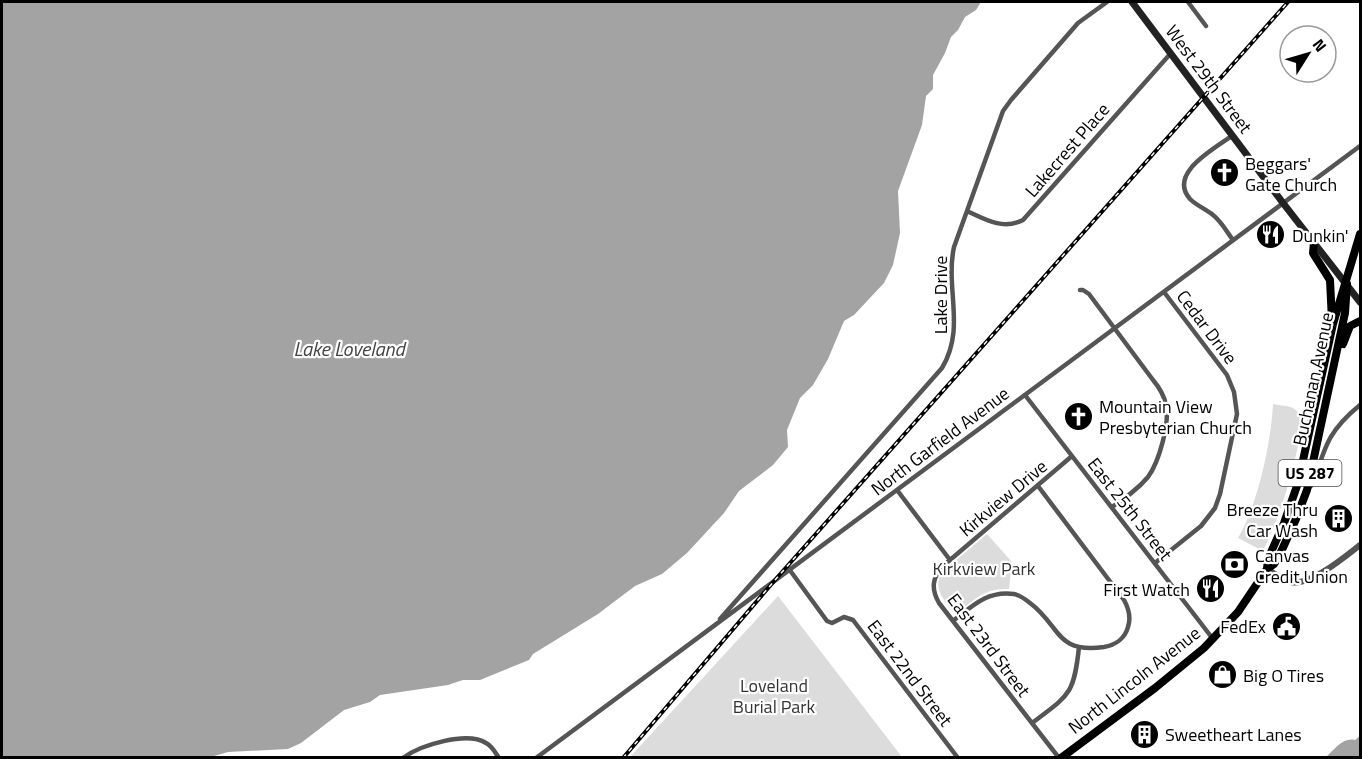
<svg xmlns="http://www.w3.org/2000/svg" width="1362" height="759" font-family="'Titillium Web',sans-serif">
  <rect width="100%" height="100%" fill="#fff"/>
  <path fill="#dcdcdc" d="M1273,404C1289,407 1298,405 1303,422C1294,468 1283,510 1263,551L1238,538C1258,504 1271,443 1273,404Z
    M987,534L1012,562L1009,589C980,588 976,602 954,613C944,600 932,588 942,572Z
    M778,596L902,757H630Z"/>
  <path fill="#a3a3a3" d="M2,2H981L976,10L965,17L958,30L951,37L945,53L933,75V89L926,96L922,125L898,191L900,233L893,265L884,283L854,315L844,321L828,359L813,385L800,398L787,430L788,447L773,465L739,491L724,513L687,553L662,574L635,586L598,614L533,654L529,660L480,680H463L448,685L380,695L370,702L344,710L301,743L288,749L228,752L207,758L2,757Z
    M1360,736V757H1326C1334,750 1343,737 1355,740Z"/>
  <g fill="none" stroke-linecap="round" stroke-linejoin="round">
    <path stroke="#555" stroke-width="4.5" d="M1188,2L1206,26
      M1233,135C1216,148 1167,173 1190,199C1197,206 1206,209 1213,215C1221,221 1227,232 1233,240
      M967,211C986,220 1003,230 1023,220L1171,53
      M1080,290H1083L1089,294L1153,380C1159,387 1164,395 1166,405C1170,423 1159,462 1148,477C1138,489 1125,498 1112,507
      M1025,395L1213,639
      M1309,488L1313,484C1325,447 1328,431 1360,405
      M897,490L950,560
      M1155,563L1201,526L1215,508L1220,494L1237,414L1234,392L1227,375L1164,292
      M789,569L827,621L832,623L844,617L853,620L958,758
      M720,619L942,368C966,328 945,289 954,247L1003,111L1011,100L1078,23L1107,2
      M953,621C972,606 988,590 1014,594C1020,595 1025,599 1030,603C1061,626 1055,654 1104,647C1116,645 1125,638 1128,627C1131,618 1129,609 1124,600L1038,486
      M1032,723C1069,695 1074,695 1079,647
      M403,758C420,745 467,731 486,743C492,746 495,752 499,758
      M536,758L1360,146
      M1059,758L939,603C931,589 932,578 943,566L1072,456"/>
    <path stroke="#555" stroke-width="6" d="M1267,569C1274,573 1283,580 1291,582C1309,587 1347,555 1360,545"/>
    <path stroke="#222" stroke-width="7" d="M1132,2L1283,203L1360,302"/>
    <path stroke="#000" stroke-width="8" d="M1314,242L1313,253L1330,280L1332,321
      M1343,344L1350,326L1360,321
      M1267,569L1268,559L1284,523L1298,483L1333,324L1360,234
      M1061,758L1155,688L1204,648L1238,612L1267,569L1274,564L1280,554L1296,519L1307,490L1345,313L1347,284"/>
    <defs>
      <path id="rail" d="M623,758L775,580L1288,2"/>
    </defs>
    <use href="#rail" stroke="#000" stroke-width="4"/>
    <use href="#rail" stroke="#fff" stroke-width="1.5" stroke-dasharray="4.5" stroke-linecap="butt"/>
  </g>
  <defs>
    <symbol id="church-disc" viewBox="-11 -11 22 22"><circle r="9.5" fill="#000" stroke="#fff"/><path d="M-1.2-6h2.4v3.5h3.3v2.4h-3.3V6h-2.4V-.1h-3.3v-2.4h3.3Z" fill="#fff"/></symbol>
    <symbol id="restaurant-disc" viewBox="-11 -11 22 22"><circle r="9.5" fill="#000" stroke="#fff"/><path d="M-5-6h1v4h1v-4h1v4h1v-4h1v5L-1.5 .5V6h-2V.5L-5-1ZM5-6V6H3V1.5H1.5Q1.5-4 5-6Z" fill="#fff"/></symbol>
    <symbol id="building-disc" viewBox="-11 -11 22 22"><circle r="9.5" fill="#000" stroke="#fff"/><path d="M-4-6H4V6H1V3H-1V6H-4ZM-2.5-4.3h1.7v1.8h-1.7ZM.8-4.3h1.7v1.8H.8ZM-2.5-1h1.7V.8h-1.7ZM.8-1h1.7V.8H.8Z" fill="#fff"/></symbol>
    <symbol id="bank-disc" viewBox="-11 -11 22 22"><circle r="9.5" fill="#000" stroke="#fff"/><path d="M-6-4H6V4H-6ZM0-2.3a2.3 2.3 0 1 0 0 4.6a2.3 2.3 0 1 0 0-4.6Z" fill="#fff"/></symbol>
    <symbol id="civic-disc" viewBox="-11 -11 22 22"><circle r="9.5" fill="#000" stroke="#fff"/><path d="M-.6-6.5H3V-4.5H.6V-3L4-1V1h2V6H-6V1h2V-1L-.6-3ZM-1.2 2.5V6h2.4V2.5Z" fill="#fff"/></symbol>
    <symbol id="shop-disc" viewBox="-11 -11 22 22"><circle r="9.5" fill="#000" stroke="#fff"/><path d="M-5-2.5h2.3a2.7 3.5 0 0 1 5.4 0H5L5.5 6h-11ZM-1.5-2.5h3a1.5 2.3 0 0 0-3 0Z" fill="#fff"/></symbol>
  </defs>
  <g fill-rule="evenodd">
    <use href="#church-disc" x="1208" y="156" width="33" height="33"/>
    <use href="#restaurant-disc" x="1254" y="218" width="33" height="33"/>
    <use href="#church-disc" x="1062" y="400" width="33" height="33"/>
    <use href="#building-disc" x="1322" y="502" width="33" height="33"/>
    <use href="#bank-disc" x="1218" y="548" width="33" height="33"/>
    <use href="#restaurant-disc" x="1194" y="572" width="33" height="33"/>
    <use href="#civic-disc" x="1270" y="610" width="33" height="33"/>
    <use href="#shop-disc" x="1206" y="658" width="33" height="33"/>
    <use href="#building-disc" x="1128" y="718" width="33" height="33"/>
  </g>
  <g text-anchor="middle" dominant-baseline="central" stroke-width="4.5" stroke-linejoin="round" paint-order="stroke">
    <rect fill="#fff" stroke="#4c4c4c" stroke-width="1.5" x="1278.5" y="460" width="63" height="26" rx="4.5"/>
    <g font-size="16" font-weight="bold" fill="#000">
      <text x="1310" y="473">US 287</text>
    </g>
    <g font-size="18" fill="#000" stroke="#fff">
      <text transform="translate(1209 79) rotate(53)">West 29th Street</text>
      <text transform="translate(1067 150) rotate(-49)">Lakecrest Place</text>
      <text transform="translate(940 295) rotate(-90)">Lake Drive</text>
      <text transform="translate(1207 327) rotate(53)">Cedar Drive</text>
      <text transform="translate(1313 379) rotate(-78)">Buchanan Avenue</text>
      <text transform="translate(940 441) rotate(-37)">North Garfield Avenue</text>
      <text transform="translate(1003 498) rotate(-40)">Kirkview Drive</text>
      <text transform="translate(1130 509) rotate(52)">East 25th Street</text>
      <text transform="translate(989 645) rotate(53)">East 23rd Street</text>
      <text transform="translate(910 673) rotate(53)">East 22nd Street</text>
      <text transform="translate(1134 680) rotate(-38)">North Lincoln Avenue</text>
    </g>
    <g font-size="18" fill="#000" stroke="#fff" text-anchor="start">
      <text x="1245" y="163">Beggars'<tspan x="1245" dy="21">Gate Church</tspan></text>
      <text x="1292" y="235">Dunkin'</text>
      <text x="1099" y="406">Mountain View<tspan x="1099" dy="21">Presbyterian Church</tspan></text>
      <text x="1318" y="509" text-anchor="end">Breeze Thru<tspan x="1318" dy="21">Car Wash</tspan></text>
      <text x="1255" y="555">Canvas<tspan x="1255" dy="21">Credit Union</tspan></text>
      <text x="1190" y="589" text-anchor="end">First Watch</text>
      <text x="1266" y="626" text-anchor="end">FedEx</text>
      <text x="1243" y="675">Big O Tires</text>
      <text x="1165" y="734">Sweetheart Lanes</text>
    </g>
    <g font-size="18" fill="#333" stroke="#fff">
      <text x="984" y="568">Kirkview Park</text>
      <text x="774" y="685">Loveland<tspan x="774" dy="21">Burial Park</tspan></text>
    </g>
    <g font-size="20" font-style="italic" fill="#444" stroke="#fff">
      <text x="349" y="348">Lake Loveland</text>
    </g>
  </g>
  <rect width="1362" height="759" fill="none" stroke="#000000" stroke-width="6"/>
  <g transform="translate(1308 54) rotate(53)"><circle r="28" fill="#ffffff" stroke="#999999" stroke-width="1.5"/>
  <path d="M0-4.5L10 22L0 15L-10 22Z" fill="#000000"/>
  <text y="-9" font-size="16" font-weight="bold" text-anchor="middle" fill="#000000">N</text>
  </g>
</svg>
